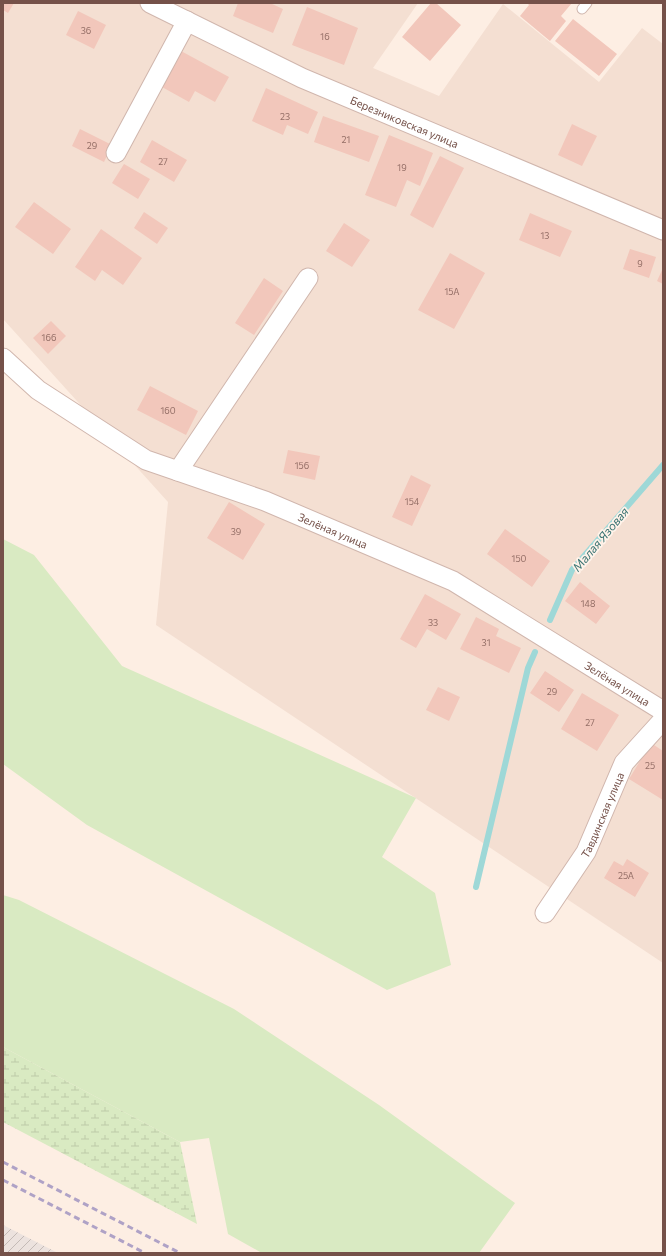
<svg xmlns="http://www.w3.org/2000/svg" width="666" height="1256" font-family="Commissioner,sans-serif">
  <defs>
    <pattern id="industrial-furrows" width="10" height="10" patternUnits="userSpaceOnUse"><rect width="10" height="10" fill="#ece2de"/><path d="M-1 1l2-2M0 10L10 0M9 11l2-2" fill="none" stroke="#c4bab6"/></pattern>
    <pattern id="wetland-marsh" width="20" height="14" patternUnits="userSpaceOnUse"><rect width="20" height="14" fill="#d9eac2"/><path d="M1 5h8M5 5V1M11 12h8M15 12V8" fill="none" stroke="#becaa8"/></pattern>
  </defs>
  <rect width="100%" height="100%" fill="#fdeee3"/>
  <path fill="#f4dfd2" d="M3,3H418L373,68L439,96L503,4L599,82L642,28L663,44V963L156,625L168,502L3,319Z"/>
  <path fill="url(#industrial-furrows)" d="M3,1225L58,1253H3Z"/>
  <path fill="#d9eac2" d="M3,539L34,555L122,666L416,798L382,857L435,893L451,965L387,990L87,825L3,764Z
    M3,895L19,900L234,1009L379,1105L515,1203L479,1253H262L228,1234L209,1138L180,1142L3,1047Z"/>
  <path fill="url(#wetland-marsh)" d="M3,1047L180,1142L197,1224L3,1122Z"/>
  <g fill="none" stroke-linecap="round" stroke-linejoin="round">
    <path stroke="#9ed8d7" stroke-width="6" d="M550,620L572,570L663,465
      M476,887L528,668L535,652"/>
  </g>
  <path fill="#f2c7bb" d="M3,3H14L8,13L3,10Z
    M238,3H270L283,9L273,33L233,16Z
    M431,3H436L461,25L430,61L402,37Z
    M527,3H572L561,16L566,21L550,41L520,16L529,5Z
    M307,7L358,28L344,65L292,45Z
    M78,11L106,25L94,49L66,35Z
    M573,19L617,54L599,76L555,41Z
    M181,51L229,77L215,102L195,91L189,102L162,87Z
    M266,88L318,112L308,134L287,125L283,135L252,121Z
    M323,116L379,136L369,162L314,142Z
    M572,124L597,136L582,166L558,155Z
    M80,129L112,145L104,162L72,146Z
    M389,135L433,153L420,186L407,180L396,207L365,195Z
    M152,140L187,160L174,182L140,162Z
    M440,156L464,168L433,228L410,215Z
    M124,164L150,179L138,199L112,183Z
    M34,202L71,229L53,254L15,227Z
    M144,212L168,228L157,244L134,228Z
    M530,213L572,231L560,257L519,240Z
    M344,223L370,240L352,267L326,251Z
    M101,229L142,258L123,285L102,270L95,281L75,267Z
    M630,249L656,257L649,278L623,269Z
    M450,253L485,273L454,329L418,310Z
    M663,268V284L657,281Z
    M264,278L283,291L254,335L235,323Z
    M51,321L66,336L48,354L33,338Z
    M150,386L198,411L186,435L137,410Z
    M288,450L320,456L315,480L283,473Z
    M411,475L431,485L412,526L392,517Z
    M229,502L265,524L243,560L207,538Z
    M505,529L550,561L532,587L487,554Z
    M580,582L610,606L596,624L565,601Z
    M425,594L461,614L446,640L427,629L416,648L400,639Z
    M476,617L499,629L496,636L521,648L509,673L460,649Z
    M545,671L574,690L559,712L530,693Z
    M438,687L460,697L449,721L426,710Z
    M582,693L619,715L597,751L561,729Z
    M651,743L663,751V800L629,779Z
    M627,859L649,873L635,897L604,878L614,861L623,866Z"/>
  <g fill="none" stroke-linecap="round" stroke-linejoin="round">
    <defs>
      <path id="service" d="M582,9L587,3"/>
      <g id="minor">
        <path id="s1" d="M150,3L302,78L663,230"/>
        <path d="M116,153L187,21"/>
        <path id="s2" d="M3,358L38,390L146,460L265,501L453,581L663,711"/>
        <path d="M178,471L308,278"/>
        <path id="s3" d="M545,913L586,852L624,763L663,720"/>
      </g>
    </defs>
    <use href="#service" stroke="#d0b6ad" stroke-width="11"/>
    <use href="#minor" stroke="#d0b6ad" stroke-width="21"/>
    <use href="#service" stroke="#fff" stroke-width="9"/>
    <use href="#minor" stroke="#fff" stroke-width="19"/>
    <path stroke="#afa2c6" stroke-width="3" stroke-dasharray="6 4" stroke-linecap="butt" d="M3,1162L180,1253
      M3,1180L145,1253"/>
  </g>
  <g text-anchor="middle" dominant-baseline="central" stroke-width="3.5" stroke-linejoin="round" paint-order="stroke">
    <g font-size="9" fill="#946e66">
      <text x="86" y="30">36</text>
      <text x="325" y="36">16</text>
      <text x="285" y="116">23</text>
      <text x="346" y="139">21</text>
      <text x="92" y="145">29</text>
      <text x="163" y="161">27</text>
      <text x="402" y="167">19</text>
      <text x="545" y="235">13</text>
      <text x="640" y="263">9</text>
      <text x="452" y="291">15А</text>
      <text x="49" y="337">166</text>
      <text x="168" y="410">160</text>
      <text x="302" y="465">156</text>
      <text x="412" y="501">154</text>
      <text x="236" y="531">39</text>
      <text x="519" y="558">150</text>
      <text x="588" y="603">148</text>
      <text x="433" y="622">33</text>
      <text x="486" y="642">31</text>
      <text x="552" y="691">29</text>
      <text x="590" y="722">27</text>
      <text x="650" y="765">25</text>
      <text x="626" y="875">25А</text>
    </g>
    <g font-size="11" fill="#755149" stroke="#fff3ea">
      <text stroke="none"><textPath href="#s1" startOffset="281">Березниковская улица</textPath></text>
      <text stroke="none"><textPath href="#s2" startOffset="376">Зелёная улица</textPath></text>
      <text stroke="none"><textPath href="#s2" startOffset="700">Зелёная улица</textPath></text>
      <text stroke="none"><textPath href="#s3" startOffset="114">Тавдинская улица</textPath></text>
    </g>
    <g font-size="12" font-style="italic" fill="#3a7473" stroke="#fff3ea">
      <text transform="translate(600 539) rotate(-50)">Малая Язовая</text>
    </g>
  </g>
  <rect width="666" height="1256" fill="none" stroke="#755149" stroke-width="8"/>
</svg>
